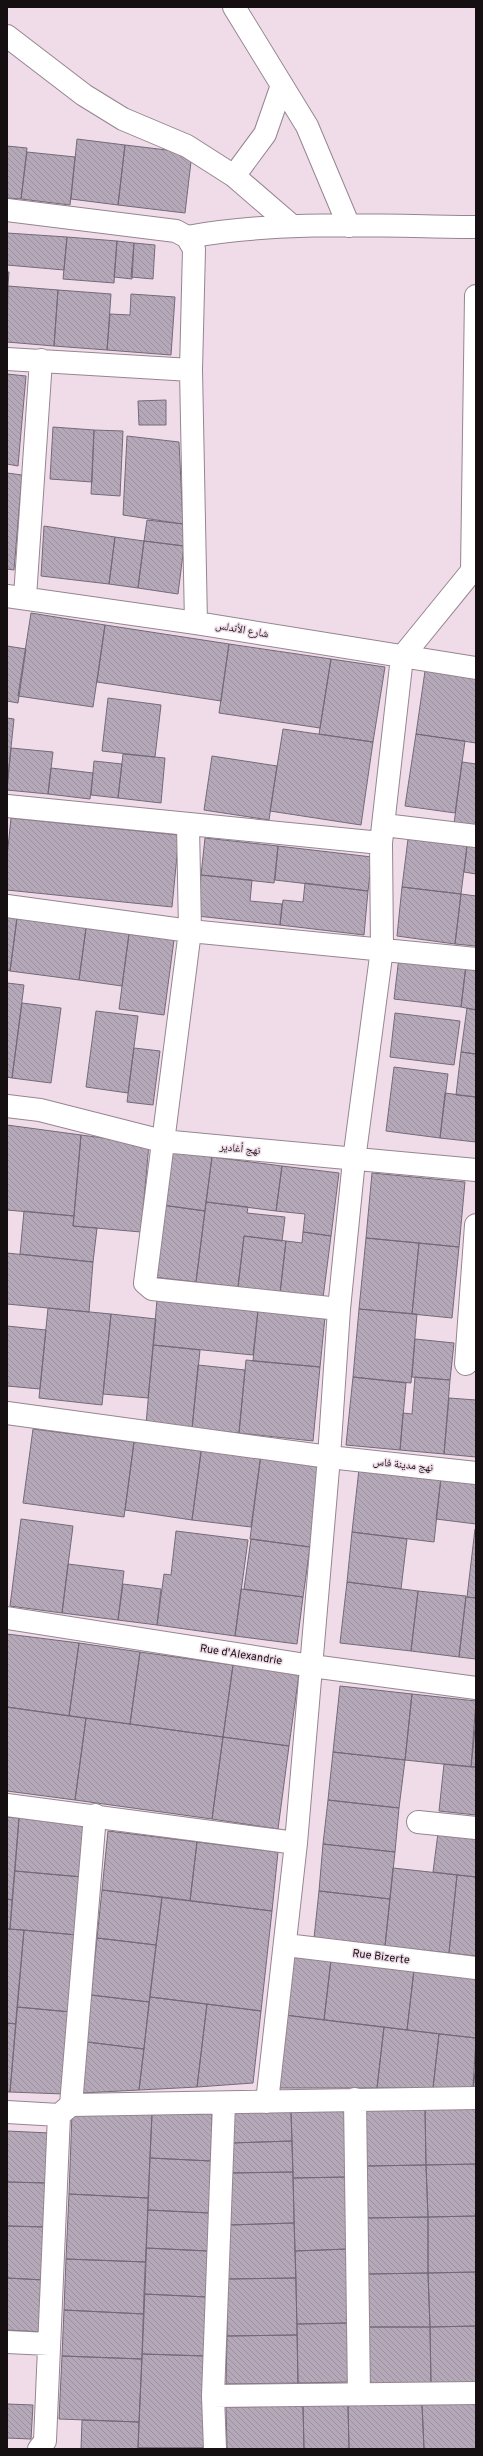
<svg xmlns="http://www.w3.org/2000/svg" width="483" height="2456" font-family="Overpass,'Noto Naskh Arabic',sans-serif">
  <defs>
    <pattern id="building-back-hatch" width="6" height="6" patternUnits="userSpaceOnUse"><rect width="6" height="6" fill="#b5a9b9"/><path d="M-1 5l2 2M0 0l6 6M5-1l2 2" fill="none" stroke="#9b909e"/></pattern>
  </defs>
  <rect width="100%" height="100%" fill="#efdce8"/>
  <path fill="url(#building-back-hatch)" stroke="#756a79" d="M77,139L125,145L118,205L71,199Z
    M125,145L192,153L185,213L118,205Z
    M7,146L27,148L21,199L7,198Z
    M27,152L75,157L70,205L21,199Z
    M7,233L67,237L64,270L7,265Z
    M67,237L117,241L114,283L63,279Z
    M117,241L134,243L132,279L114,277Z
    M134,243L155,245L153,279L131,277Z
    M7,272H9L7,298Z
    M8,286L58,290L54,346L7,342Z
    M58,290L111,294L107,350L54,346Z
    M131,294L175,297L171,355L107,350L110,314L130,315Z
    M7,374L26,376L18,466L7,464Z
    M166,400V425H139L138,401Z
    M53,427L94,430L92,482L50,479Z
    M94,430L123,431L120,496L91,494Z
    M127,436L179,442L183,524L123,515Z
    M7,473L22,475L14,570L7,569Z
    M147,520L183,524L184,546L144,541Z
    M44,526L115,537L109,584L41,576Z
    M115,537L144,541L138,588L109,584Z
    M144,541L184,546L178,594L138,588Z
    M31,613L105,625L93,707L18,696Z
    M105,625L229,644L221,701L97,682Z
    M229,644L331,659L320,728L219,713Z
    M7,646L26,649L18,703L7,701Z
    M331,659L385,667L373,742L319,734Z
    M425,671L476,678V743L416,734Z
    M108,698L161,705L155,757L102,751Z
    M7,718L14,719L7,786Z
    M283,729L373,742L361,825L270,811Z
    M416,734L465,741L455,813L405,806Z
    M11,748L53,752L48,794L7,790Z
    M123,754L165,758L161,803L118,798Z
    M212,756L277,766L269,820L204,810Z
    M94,761L122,764L118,798L91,795Z
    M462,762L476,764V827L454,824Z
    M51,768L93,773L90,799L48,794Z
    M11,818L179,835L172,907L7,890V857Z
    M205,838L278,846L274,883L201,875Z
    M408,839L467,846L461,894L402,887Z
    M278,846L372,857L368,891L275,880Z
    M467,846L476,847V874L464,872Z
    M201,875L252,880L250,901L282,904L280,925L197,916Z
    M305,883L368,891L364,935L280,925L283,900L303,902Z
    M402,887L461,894L455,944L397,936Z
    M461,894L476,896V946L455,944Z
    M7,917L17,918L10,971L7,970Z
    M17,918L86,928L79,980L10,971Z
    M86,928L129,934L122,986L79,980Z
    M129,934L174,940L164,1015L119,1009Z
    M399,957L466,965L461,1007L394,999Z
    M466,965L476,966V1010L461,1007Z
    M7,983L24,985L12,1078L7,1077Z
    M22,1003L61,1008L51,1083L12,1078Z
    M467,1008L476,1010V1054L461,1052Z
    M96,1011L138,1016L128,1093L86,1087Z
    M395,1013L460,1021L454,1065L390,1057Z
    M134,1048L160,1051L153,1105L127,1102Z
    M461,1052L476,1054V1097L456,1095Z
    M394,1067L448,1074L440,1138L386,1131Z
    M445,1093L476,1097V1142L440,1138Z
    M7,1125L81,1135L74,1216L7,1210Z
    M81,1135L149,1144L141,1232L73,1226Z
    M169,1151L212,1157L205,1211L162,1205Z
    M212,1157L282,1166L276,1211L206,1202Z
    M282,1166L339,1173L331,1236L303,1232L305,1214L276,1211Z
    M372,1173L465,1182L459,1247L366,1238Z
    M206,1202L248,1207L247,1213L285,1217L282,1241L244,1236L238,1287L196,1282Z
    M162,1205L205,1211L196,1282L153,1277Z
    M24,1211L74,1216L73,1226L97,1228L93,1262L20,1254Z
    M303,1232L331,1236L323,1298L280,1293L286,1241L302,1243Z
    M244,1236L286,1241L280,1293L238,1287Z
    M366,1238L419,1243L412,1314L359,1309Z
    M419,1243L459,1247L452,1318L412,1314Z
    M7,1253L93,1262L89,1312L7,1304Z
    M157,1300L258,1310L253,1355L153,1345Z
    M48,1308L111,1314L102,1405L39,1398Z
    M359,1309L417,1314L411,1383L353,1377Z
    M258,1310L325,1317L320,1367L253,1361Z
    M111,1314L156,1319L148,1398L103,1394Z
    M7,1326L46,1330L40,1389L7,1386Z
    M415,1339L454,1343L450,1380L412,1377Z
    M153,1345L200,1350L192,1429L146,1424Z
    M246,1360L320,1367L313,1441L239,1433Z
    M198,1365L245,1370L239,1433L192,1429Z
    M353,1377L406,1383L400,1450L346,1445Z
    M415,1377L450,1380L444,1454L400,1450L403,1413L412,1414Z
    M449,1398L476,1400V1457L444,1454Z
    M33,1429L134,1442L124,1517L23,1503Z
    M134,1442L201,1451L192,1520L125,1510Z
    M202,1446L261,1454L251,1527L192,1520Z
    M261,1454L321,1462L310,1547L250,1539Z
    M359,1469L441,1478L434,1542L352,1532Z
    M441,1478L476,1482V1524L436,1519Z
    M21,1519L73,1526L62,1613L10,1606Z
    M475,1529H476V1598L467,1597Z
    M176,1531L248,1540L235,1636L157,1625L164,1574L171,1575Z
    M352,1532L407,1539L401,1589L347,1582Z
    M251,1539L310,1547L303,1597L244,1589Z
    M68,1564L124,1571L118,1620L62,1613Z
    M347,1582L418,1591L411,1651L340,1643Z
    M123,1584L161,1589L157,1625L118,1620Z
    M241,1589L303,1597L297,1644L235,1636Z
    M418,1591L466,1596L459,1657L411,1651Z
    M466,1597L476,1598V1659L459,1657Z
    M7,1634L79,1643L69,1716L7,1707Z
    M79,1643L140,1652L130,1724L69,1716Z
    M140,1652L233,1665L223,1737L130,1724Z
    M233,1665L299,1674L289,1746L223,1737Z
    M340,1686L412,1694L405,1760L333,1752Z
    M412,1694L476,1701L471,1767L405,1760Z
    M7,1707L86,1718L75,1800L7,1791Z
    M86,1718L223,1737L212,1819L75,1800Z
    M476,1719V1767H471Z
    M223,1737L289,1746L278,1829L212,1819Z
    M333,1752L405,1760L399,1808L328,1800Z
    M444,1764L476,1767V1815L439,1811Z
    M328,1800L399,1808L395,1852L323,1844Z
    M7,1817L19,1818L12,1900L7,1899Z
    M19,1818L87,1824L82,1877L15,1871Z
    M108,1831L197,1842L190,1901L102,1890Z
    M438,1833L476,1838V1877L433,1872Z
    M197,1842L278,1852L272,1911L190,1901Z
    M323,1844L395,1852L390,1899L319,1891Z
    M393,1868L457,1875L449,1953L385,1946Z
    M15,1871L82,1877L77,1935L10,1929Z
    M457,1875L476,1877V1956L449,1953Z
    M102,1890L162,1897L156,1945L97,1938Z
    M319,1891L390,1899L385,1946L314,1938Z
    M162,1897L272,1911L261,2011L150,1997Z
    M7,1899L12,1900L10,1929H7Z
    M7,1929L24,1930L16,2024L7,2023Z
    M24,1930L77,1935L71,2012L17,2007Z
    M97,1938L156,1945L149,2002L91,1995Z
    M292,1955L331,1960L324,2020L285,2015Z
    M331,1960L414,1970L407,2030L324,2020Z
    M414,1970L476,1977V2038L407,2030Z
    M91,1995L149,2002L144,2049L87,2042Z
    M150,1997L207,2004L197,2087L139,2090Z
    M207,2004L261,2011L253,2083L197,2087Z
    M17,2007L71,2012L64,2094L10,2092Z
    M285,2015L384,2027L377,2088H276Z
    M7,2023L16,2024L10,2092H7Z
    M384,2027L439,2034L433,2088H377Z
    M439,2034L476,2038L473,2088H433Z
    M87,2042L144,2049L139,2090L82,2093Z
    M476,2065V2088H473Z
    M476,2107V2164L426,2165L425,2108Z
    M425,2108L426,2165L366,2166V2109Z
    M347,2110L348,2177L293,2178L291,2111Z
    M291,2111L292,2141L231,2143V2113Z
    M72,2113L152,2114L148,2198L69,2194Z
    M152,2114H212L211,2161L150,2158Z
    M7,2131L50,2133L48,2183L7,2182Z
    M292,2141L293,2172L230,2173L231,2143Z
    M150,2158L211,2161L209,2213L148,2210Z
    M476,2164V2216L428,2217L426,2165Z
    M426,2165L428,2217L367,2218L366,2166Z
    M293,2172L294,2223L229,2225L230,2173Z
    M348,2177V2249L295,2251L293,2178Z
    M7,2182L48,2183L46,2227L7,2226Z
    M69,2194L148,2198L146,2262L66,2259Z
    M148,2210L209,2213L208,2251L146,2248Z
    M476,2216V2272L428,2273V2217Z
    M428,2217V2273L368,2274L367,2218Z
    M294,2223L296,2278L228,2279L229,2225Z
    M7,2226L46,2227L44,2280L7,2278Z
    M146,2248L208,2251L207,2297L144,2294Z
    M348,2249L349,2323L297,2324L295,2251Z
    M66,2259L146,2262L144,2314L64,2310Z
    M476,2272V2326L430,2327L428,2273Z
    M428,2273L430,2327H368V2274Z
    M7,2278L44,2280L43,2332L7,2330Z
    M296,2278L297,2335L227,2336L228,2279Z
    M144,2294L207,2297L206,2356L142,2354Z
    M64,2310L144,2314L142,2359L62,2356Z
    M349,2323L350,2382L298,2383L297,2324Z
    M476,2326V2384H431L430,2327Z
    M368,2327H430L431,2384H369Z
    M297,2335L298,2383L226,2384L227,2336Z
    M142,2354L206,2356L204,2448H138Z
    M62,2356L142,2359L139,2422L59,2419Z
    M476,2403V2449H424L422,2404Z
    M7,2404L33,2405L31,2439L7,2438Z
    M422,2404L424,2449H349L348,2405Z
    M348,2405L349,2449H304L303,2406Z
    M303,2406L304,2449H227L226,2407Z
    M82,2420L139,2422L138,2449H81Z
    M138,2448H204L203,2449Z"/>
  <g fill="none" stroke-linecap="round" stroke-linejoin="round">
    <defs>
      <path id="minor" d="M234,7L307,126L349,226
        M7,36L84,95L123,119L187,146L234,176L291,225
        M234,176L265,134L282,85
        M7,210L176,231L187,237L194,249L191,370
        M187,237C282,220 380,226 476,227
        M7,359L191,370L196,623
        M472,571L476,296
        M7,596L196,623L476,668
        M25,597L41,360
        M7,806L381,843
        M188,825L190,931L145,1283L152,1289L339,1309
        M384,825L476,836
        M7,906L190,931L476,959
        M7,1106L40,1110L162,1141L476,1170
        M466,1364L476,1225
        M7,1413L329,1457L476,1473
        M7,1618L312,1666L476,1688
        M7,1805L296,1843
        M418,1822L476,1828
        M286,1945L476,1968
        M355,2099L359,2395
        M267,2102L296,1843L329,1457L339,1309L354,1160L382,949L381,843L402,657L476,566
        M71,2105L95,1815
        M7,2112L59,2115L71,2105L476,2098
        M7,2342L49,2344
        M213,2396L476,2393
        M39,2449L45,2441L59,2115
        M215,2449L213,2396L224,2103"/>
    </defs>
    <use href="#minor" stroke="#968590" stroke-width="24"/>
    <use href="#minor" stroke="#fff" stroke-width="22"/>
  </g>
  <g text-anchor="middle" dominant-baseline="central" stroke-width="3" stroke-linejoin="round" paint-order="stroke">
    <g font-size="11" fill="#150f12" stroke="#efdce8">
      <text transform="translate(242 630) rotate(10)">شارع الأندلس</text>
      <text transform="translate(240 1149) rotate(6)">نهج أغادير</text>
      <text transform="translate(403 1465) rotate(6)">نهج مدينة فاس</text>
      <text transform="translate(241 1655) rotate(9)">Rue d'Alexandrie</text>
      <text transform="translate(381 1957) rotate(7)">Rue Bizerte</text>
    </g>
  </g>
  <rect width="483" height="2456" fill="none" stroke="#150f12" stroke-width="16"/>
</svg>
